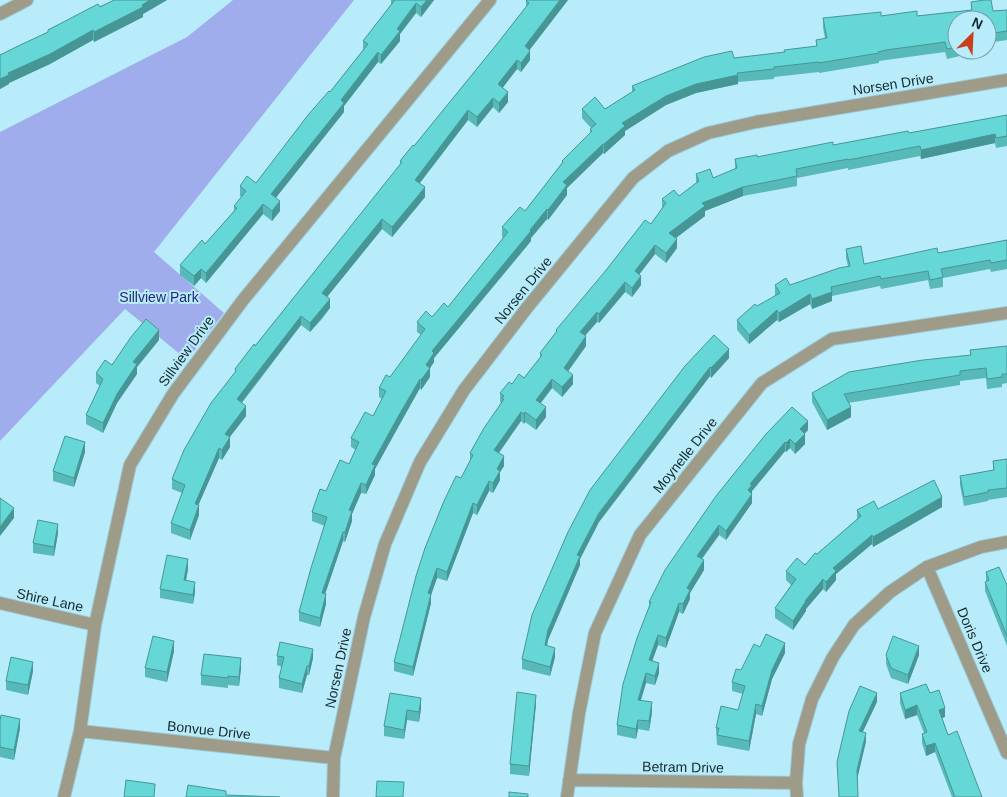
<svg xmlns="http://www.w3.org/2000/svg" width="1007" height="797" font-family="Helvetica,sans-serif">
  <rect width="100%" height="100%" fill="#b8ecfa"/>
  <path fill="#a0aded" d="M233,0H354L154,252L224,313L187,360L125,309L0,441V132L187,37Z"/>
  <g fill="none" stroke-linecap="round" stroke-linejoin="round">
    <defs>
      <path id="street" d="M0,14L27,0
        M927,567L1007,753
        M0,603L95,625
        M80,731L334,758
        M569,780L796,783
        M64,797L80,731L95,625L130,465L173,394L243,300L490,0
        M333,797L334,758L364,617L385,544L420,462L464,390L526,309L633,178L668,151L708,133L756,122L1007,80
        M567,797L579,713L595,633L640,535L762,383L832,339L1007,313
        M797,797L796,783L799,744L812,699L833,657L854,625L890,592L927,567L981,547L1007,542"/>
    </defs>
    <use href="#street" stroke="#9ac9d5" stroke-width="14"/>
    <use href="#street" stroke="#9f9b89" stroke-width="12"/>
  </g>
  <path fill="#58b9b9" fill-rule="evenodd" d="M114,0H167L143,14V17L94,42L93,40L50,64L9,83V84L0,89V55L48,32V30Z
    M391,0H434L421,17L416,13L400,34V41L381,64L378,62L344,106V112L275,198L280,211L272,221L263,214L206,283L201,278L194,286L180,275V265L205,244L234,211V206L242,197L240,196V186L256,183L330,92L363,50V41L391,5Z
    M568,0L529,50L530,60L521,72L517,69L502,88L508,102L499,113L493,107L477,127L468,120L420,183L425,197L417,207L392,237L382,229L327,297L330,308L322,319L310,332L301,325L242,403L246,416L230,437V447L222,460L219,458L198,505L199,515L190,540L171,533V523L182,493L172,489V479L235,373V369L255,346L400,165V161L414,146L497,44L526,7V1Z
    M971,2L993,11L1007,10V40L987,43V50L960,53V56L947,59L945,52L886,60L879,61V63L819,73V72L774,77V79L738,82V84L696,93L666,105L625,131V135L604,154L603,153L567,188V195L548,220L547,219L531,238V241L434,358V362L430,368V377L421,390L420,388L399,424L375,469V475L366,494L361,493L352,514V521L345,542L343,541L325,594L326,604L320,627L299,621V612L325,526L312,521V512L326,491L349,464L356,450L351,447V438L373,416L382,399L379,397V388L390,377L421,335L417,332V322L432,317L448,307L503,238L502,237V227L525,211L562,163V161L590,134V129L591,128L582,118V109H605L632,92V86L734,58L784,52L816,46V40L825,39L823,27V18L881,16H917L971,10ZM957,20H987V50H957Z
    M1007,115V146L996,148L995,143L921,159L920,156L848,170V168L797,178V186L743,196L705,211V216L676,238L677,248L666,263L655,254L639,274L641,285L632,297L625,292L599,323L597,322L585,336L586,346L568,371L573,384L562,397L552,388L541,403L546,417L536,430L525,422L524,424L521,421L498,453L504,466L500,472V480L493,493L489,491L477,515L473,513L447,581L437,578L431,595V603L413,676L394,671V662L461,478L470,462V453L501,403L500,402V393L512,384L524,378L540,358V353L556,333V330L651,224L662,208V199L679,196L696,183V174L713,178L735,169V159L757,157L909,133Z
    M1007,240V269L991,272L990,269L943,278V287L930,289L928,280L881,289L880,286L832,296V301L812,309L810,304L779,322L777,320L749,344L737,330V320L775,296V285H790L848,266L846,258V249L864,264L938,253Z
    M159,340L137,367V374L117,403L103,433L86,424V415L100,386L96,383V373Z
    M1007,346V383L1002,384V387L987,389L986,378L960,381V385L848,403L851,417L827,430L812,402V393L970,355V350Z
    M729,358L711,378L710,376L599,522L580,559V565L548,640L547,646L555,657L550,676L522,669V659L685,366Z
    M808,430L804,434L805,444L795,454L790,448L786,452L785,451L752,491V503L726,540L719,535L702,559L704,570L690,593V599L683,614L679,612L666,648L658,645L652,661L659,673L655,685L646,683L641,700L652,712L649,731L638,729L636,739L617,735V725L649,607V602L766,434Z
    M85,452L74,487L53,481V471Z
    M1007,459V497L988,500V501L964,506L960,485V476L993,470V461Z
    M942,507L873,547L872,544L836,574V580L826,592L823,589L806,609V611L793,630L775,618V608L791,585L786,580V571L805,565L857,519V510L878,509Z
    M58,533L54,556L33,553V543Z
    M188,569L186,581L195,592L193,604L160,598V589Z
    M986,572L1007,585V646L985,591V582L986,581Z
    M760,647L785,653L772,679L762,716L756,714L749,751L717,745L716,728L738,710L743,694L732,691V682Z
    M174,651L167,682L145,677V668Z
    M886,655H919L908,684L891,678L886,664Z
    M277,656L313,658L309,675H307L302,693L279,688V678L282,667L277,665Z
    M241,668L239,686L228,685V688L201,685V675Z
    M33,671L28,695L6,690V681Z
    M900,693H930L945,717L942,718L948,735L982,797H952L935,752L926,756L922,743V734L924,733L917,715L905,719L900,703Z
    M421,698V708L419,722L407,720L404,739L384,736V726Z
    M536,704L529,776L510,774V764Z
    M0,721L20,728L14,760L0,757Z"/>
  <path fill="#479696" d="M150,0H167L143,14V17L94,42V32Z
    M427,0H434L421,17V7Z
    M560,0H568L525,56V46Z
    M416,3V13L400,34V41L381,64V55L397,29Z
    M93,30V40L50,64L9,83V84L0,89V79L8,73Z
    M530,51V60L521,72V63Z
    M378,52V62L344,106V112L271,204V194L341,100Z
    M517,60V69L498,94V84Z
    M738,75V84L696,93L666,105L625,131V135L604,154V144L622,123L666,96L696,84Z
    M508,92V102L499,113V103Z
    M493,98V107L477,127V117Z
    M468,110V120L415,189V180Z
    M995,134V143L921,159V150Z
    M603,144V153L567,188V195L548,220V210L563,182Z
    M425,187V197L392,237V227Z
    M743,187V196L705,211V216L669,243V233L702,203Z
    M280,201V211L272,221V211Z
    M263,204V214L206,283V273Z
    M547,209V219L531,238V241L434,358V362L430,368V377L421,390V380L426,365L432,351L530,230Z
    M382,219V229L322,303V293Z
    M677,239V248L666,263V253Z
    M655,245V254L635,280V271Z
    M201,269V278L194,286V276Z
    M641,276V285L632,297V288Z
    M625,282V292L599,323V314Z
    M832,292V301L812,309V299Z
    M810,294V304L779,322V313Z
    M330,299V308L310,332V323Z
    M777,310V320L749,344V335Z
    M597,312V322L580,341V332Z
    M301,316V325L237,408V399Z
    M159,330V340L137,367V374L117,403L103,433V423L133,362Z
    M586,336V346L564,377V368Z
    M729,349V358L711,378V368Z
    M710,367V376L599,522L580,559V565L548,640L545,655V645L548,630L577,555L599,513Z
    M573,375V384L562,397V387Z
    M420,379V388L375,469V475L366,494V485L372,464L399,415Z
    M552,379V388L536,409V400Z
    M246,406V416L225,443V434Z
    M546,407V417L536,430V420Z
    M851,407V417L827,430V420Z
    M521,412V421L494,460V450Z
    M525,412V422L524,424V414Z
    M808,421V430L800,439V429Z
    M805,434V444L795,454V444Z
    M230,437V447L222,460V450Z
    M790,439V448L786,452V443Z
    M85,442V452L74,487V478Z
    M785,442V451L752,491V503L726,540V531L748,490L750,484Z
    M219,448V458L195,513V504Z
    M504,456V466L500,472V480L493,493V483L497,469Z
    M489,481V491L477,515V505Z
    M361,483V493L352,514V521L345,542V532L349,510Z
    M942,497V507L873,547V537Z
    M473,503V513L447,581V572Z
    M199,505V515L190,540V530Z
    M14,508V518L0,536V527Z
    M58,524V533L54,556V547Z
    M719,525V535L697,565V556Z
    M343,532V541L322,603V593Z
    M872,535V544L836,574V580L826,592V582L833,568Z
    M188,559V569L184,590V580Z
    M704,560V570L690,593V599L683,614V604L687,588Z
    M437,568V578L431,595V603L413,676V667L428,593Z
    M823,579V589L806,609V611L793,630V621L805,601Z
    M195,582V592L193,604V595Z
    M326,594V604L320,627V618Z
    M679,603V612L666,648V638Z
    M658,635V645L649,670V660Z
    M174,641V651L167,682V672Z
    M785,643V653L772,679L762,716V706L772,670Z
    M919,646V655L908,684V675Z
    M555,648V657L550,676V667Z
    M313,649V658L309,675V666Z
    M241,658V668L239,686V677Z
    M33,662V671L28,695V685Z
    M659,663V673L655,685V676Z
    M307,666V675L302,693V684Z
    M646,673V683L638,709V700Z
    M877,693V702L859,740V731Z
    M536,695V704L529,776V766Z
    M421,698V708L419,722V712Z
    M652,702V712L649,731V721Z
    M756,704V714L749,751V741Z
    M917,705V715L905,719V710Z
    M945,708V717L939,719V710Z
    M407,710V720L404,739V730Z
    M20,719V728L14,760V750Z
    M638,720V729L636,739V729Z
    M866,733V742L857,780V770Z
    M935,743V752L926,756V746Z"/>
  <path fill="#66d7d7" stroke="#479696" d="M114,0H150L142,5L143,7L94,32L93,30L50,54L8,73L9,75L0,79V55L14,48L48,32V30L98,4L100,7Z
    M393,0H427L421,7L416,3L397,29L400,31L381,55L378,52L341,100L344,103L271,194L280,201L272,211L263,204L206,273L201,269L194,276L180,265L202,240L205,244L237,208L234,206L246,191L240,186L247,176L256,183L308,115L329,91L330,92L368,44L363,41L394,1Z
    M527,0H560L525,46L530,51L521,63L517,60L498,84L508,92L499,103L493,98L477,117L468,110L415,180L425,187L417,197L392,227L382,219L322,293L330,299L310,323L301,316L237,399L246,406L225,434L230,437L222,450L219,448L195,504L199,505L190,530L171,523L185,485L172,479L184,450L211,403L236,371L235,369L254,344L255,346L402,162L400,161L413,145L414,146L497,44L529,3L526,1Z
    M984,0H991L993,11L1007,10V31L987,34V20H957V47L947,49L945,42L886,50L878,52L879,53L819,63V62L774,67V69L737,73L738,75L696,84L666,96L622,123L625,126L604,144H603L563,182L567,185L548,210L547,209L530,230L531,231L432,351L434,353L426,365L430,368L421,380L420,379L399,415L372,464L375,465L366,485L361,483L349,510L352,511L345,532H343L322,593L326,594L320,618L299,612L311,568L327,517L312,512L320,489L326,491L340,460L349,464L359,442L351,438L365,412L373,416L386,391L379,388L386,375L390,377L425,329L417,322L426,311L432,317L444,303L448,307L508,232L502,227L520,207L525,211L563,162L562,161L592,131L590,129L596,124L582,109L595,97L605,109L635,90L632,86L704,57L732,51L734,58L785,52L784,50L817,46L816,40L827,38L823,18L881,12V16L917,11V16L972,10L971,2Z
    M1007,115V136L996,138L995,134L921,150L920,146L848,160V159L796,169L797,176L743,187L702,203L705,206L669,233L677,239L666,253L655,245L635,271L641,276L632,288L625,282L599,314L597,312L580,332L586,336L564,368L573,375L562,387L552,379L536,400L546,407L536,420L525,412L524,414L521,412L494,450L504,456L497,469L500,471L493,483L489,481L477,505L473,503L447,572L437,568L428,593L431,594L413,667L394,662L416,576L425,548L444,501L456,476L461,478L473,455L470,453L484,428L504,399L502,398L504,396L500,393L509,382L512,384L519,374L524,378L542,355L540,353L557,331L556,330L607,269L645,220L651,224L666,203L662,199L674,190L679,196L699,181L696,174L710,169L713,178L737,168L735,159L757,155V157L833,142V145L908,131L909,133Z
    M1007,240V260L991,263L990,260L941,269L943,277L930,280L928,271L881,279L880,276L831,287L832,292L812,299L810,294L779,313L777,310L749,335L737,320L755,304L757,306L780,293L775,285L786,278L790,285L839,268L850,266L846,249L861,246L864,264L937,248L938,253Z
    M146,319L159,330L133,362L137,364L117,394L103,423L86,415L103,379L96,373L105,360L112,365L131,337Z
    M714,335L729,349L711,368L710,367L599,513L577,555L580,556L548,630L545,645L555,648L550,667L522,659L532,615L568,532L590,490L685,366Z
    M1007,346V374H1002V377L987,379L986,368L960,371V375L844,394L851,407L827,420L812,393L849,372L923,360L971,355L970,350Z
    M792,407L808,421L800,429L805,434L795,444L790,439L786,443L785,442L750,484L752,485L748,490L752,494L726,531L719,525L697,556L704,560L687,588L690,590L683,604L679,603L666,638L658,635L649,660L659,663L655,676L646,673L638,700L652,702L649,721L638,720L636,729L617,725L623,684L637,638L651,602H649L665,570L716,496L766,434Z
    M65,436L85,442L74,478L53,471Z
    M1007,459V488L988,490V492L964,497L960,476L994,470L993,461Z
    M934,480L942,497L873,537L872,535L833,568L836,571L826,582L823,579L805,601H806L793,621L775,608L796,579L786,571L797,558L805,565L815,553L817,554L861,516L857,510L874,501L878,509Z
    M0,498L14,508L0,527Z
    M38,520L58,524L54,547L33,543Z
    M167,555L188,559L184,580L195,582L193,595L160,589Z
    M999,567L1007,585V636L985,582L989,580L986,572Z
    M766,634L785,643L772,670L762,706L756,704L749,741L717,735L719,728H716L721,706L738,710L745,686L732,682L736,669L741,670L754,644L760,647Z
    M153,636L174,641L167,672L145,668Z
    M893,636L919,646L908,675L891,668L886,655Z
    M280,642L313,649L309,666H307L302,684L279,678L284,657L277,656Z
    M204,654L241,658L239,677L228,676V678L201,675Z
    M11,657L33,662L28,685L6,681Z
    M926,684L930,693L939,690L945,708L939,710L948,735L957,731L982,797H955L935,743L926,746L922,734L927,732L917,705L905,710L900,693Z
    M860,686L877,693L859,731L866,733L857,770L858,797H839L837,762L849,711Z
    M517,692L536,695L529,766L510,764Z
    M390,693L421,698L419,712L407,710L404,730L384,726Z
    M1,715L20,719L14,750L0,747V721Z
    M126,780L155,784L154,797H124Z
    M377,781L404,782L403,797H376Z
    M188,785L226,791V795L280,797H186Z
    M509,792L528,794V797H509Z"/>
  <g text-anchor="middle" dominant-baseline="central" stroke-width="4" stroke-linejoin="round" paint-order="stroke">
    <g font-size="14" fill="#14292e" stroke="#b8ecfa">
      <text transform="translate(893 84) rotate(-9)">Norsen Drive</text>
      <text transform="translate(523 290) rotate(-51)">Norsen Drive</text>
      <text transform="translate(186 351) rotate(-54)">Sillview Drive</text>
      <text transform="translate(685 455) rotate(-51)">Moynelle Drive</text>
      <text transform="translate(50 600) rotate(12)">Shire Lane</text>
      <text transform="translate(975 640) rotate(67)">Doris Drive</text>
      <text transform="translate(338 668) rotate(-78)">Norsen Drive</text>
      <text transform="translate(209 730) rotate(6)">Bonvue Drive</text>
      <text transform="translate(683 767) rotate(1)">Betram Drive</text>
    </g>
    <g font-size="14" fill="#252776" stroke="#b8ecfa">
      <text x="159" y="297">Sillview Park</text>
    </g>
  </g>
  <g transform="translate(972 35) rotate(24)"><circle r="24" fill="#b8ecfa" stroke="#769ea8"/>
  <path d="M0-4L9 19L0 12L-9 19Z" fill="#c83f19"/>
  <text y="-8" font-size="14" font-weight="bold" text-anchor="middle" fill="#14292e">N</text>
  </g>
</svg>
